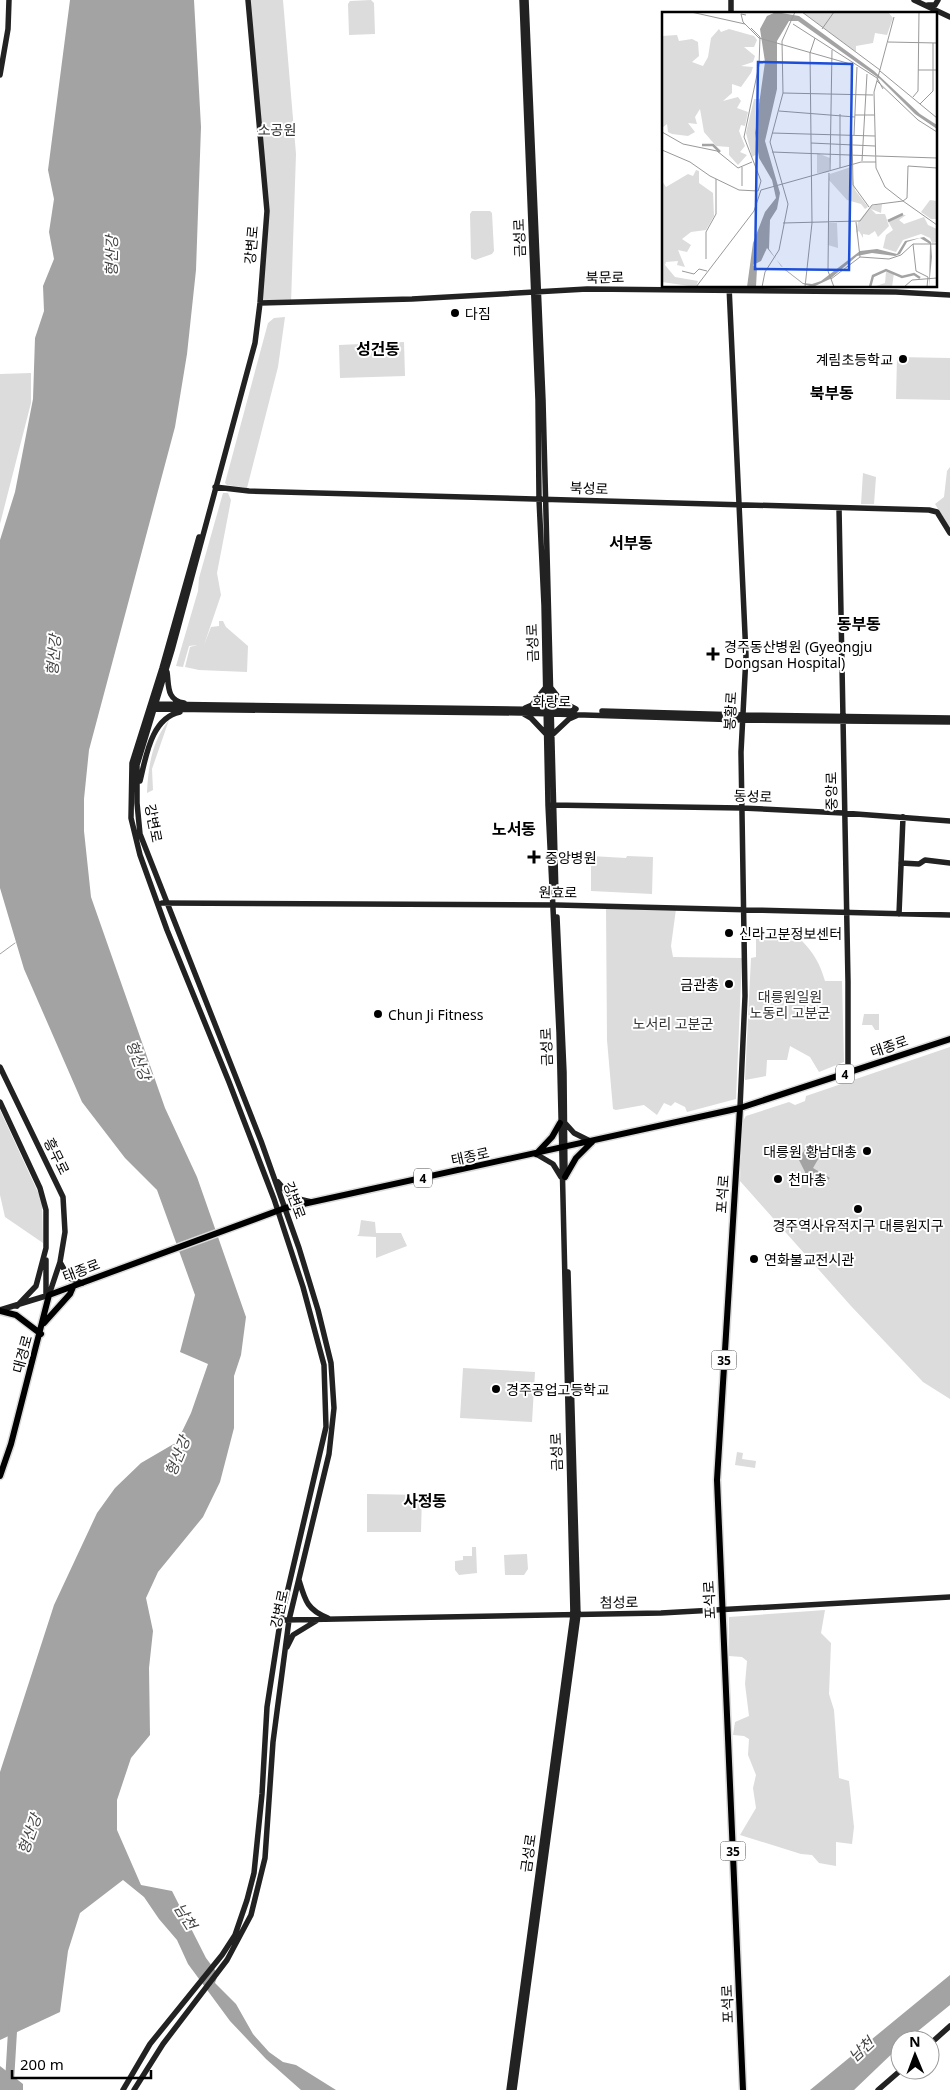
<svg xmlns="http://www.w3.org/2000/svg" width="950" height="2090" font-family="'Noto Sans','Noto Sans KR',sans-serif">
  <rect width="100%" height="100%" fill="#fff"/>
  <path fill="#dcdcdc" d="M248,0H283L296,154L291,303H260L267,211Z
    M371,0L374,3L375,34L349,35L348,4L350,1Z
    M472,211H490L492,213L494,251L492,254L475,260L471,258L470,214Z
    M285,317L278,367L247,488L227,485L225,483L268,323L274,318Z
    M404,342L405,376L340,378L339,345Z
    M897,357L950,358V400L896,399Z
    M31,373V403L0,524V374Z
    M950,467V528L935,504L944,497L947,471Z
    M863,473L876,477L874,504H861Z
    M223,493H228L231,500L217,573L221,595L204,645L211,627L219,626V621H223L226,627L248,646L247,672L199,670L185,667L190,647L197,645L189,646L183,667L176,666L198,591L199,578Z
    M169,720L152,769L153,790L147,793C148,767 152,741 169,720Z
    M591,856L626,858L627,856L653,857L652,894L591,891Z
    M606,908L676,909L671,946L673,957L742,958L736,1099L687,1112L685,1107L675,1102L671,1106L664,1103L657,1115L644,1105L616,1110L613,1109L607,1040Z
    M756,939L802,941C814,953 820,964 825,981H842L844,1062L819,1072L810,1057L790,1046L787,1060H767L766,1076L745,1080L751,958L756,957Z
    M864,1014H879V1030H875L872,1025H862Z
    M950,1047V1399L923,1382L851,1306L740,1181L743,1121L746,1116L789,1102L795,1105L805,1101L806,1096Z
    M0,1110L42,1201L43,1243L5,1217L0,1195Z
    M361,1220L375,1222L376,1233H401L407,1246L376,1258V1237L357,1236L359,1234Z
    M463,1368L535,1372L532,1422L460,1418Z
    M737,1452L743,1453L742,1459L756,1461L755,1468L735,1465Z
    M367,1494L422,1495L421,1532H367Z
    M472,1547H476L477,1573L459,1575L455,1570V1561L463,1560V1556H472Z
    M527,1554L528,1569L524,1575H505L504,1555Z
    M825,1610L821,1633L831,1643L829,1694L834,1710L839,1778L849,1781L854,1827L852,1844L836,1842V1866L819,1863L812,1855L801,1854L740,1835L756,1808L753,1788L756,1775L748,1755L749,1739L744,1736L733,1735L735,1722L749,1716L745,1684L747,1661L742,1657L729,1656V1617Z"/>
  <path fill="#a3a3a3" d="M70,0H194L201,127L196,270L187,354L175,427L89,750L84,799V831L91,897L165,1108L197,1177L246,1317L241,1355L234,1376V1428L220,1482L203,1517L158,1572L146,1598L153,1631L149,1668L150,1735L131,1758L117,1800V1830L141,1885L172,1891L206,1958L218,1974L215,1983L236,2004L253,2034L269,2052L283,2062L296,2065L336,2090H301L266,2059L230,2021L188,1964L177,1940L159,1919L144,1897L123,1880L80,1913L68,1951L60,2012L0,2040V1772L54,1605L97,1513L115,1488L141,1463L177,1442L191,1413L208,1364L180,1352L195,1295L157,1190L125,1158L82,1102L24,969L0,888V540L15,492L33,399L35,338L44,311L43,286L54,259L49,232L54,199L48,170Z
    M811,1143L823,1151L813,1168L830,1178L827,1181H810L805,1176V1172L798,1158Z
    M950,1975V2005L907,2040H900V2046L854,2090H810Z
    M0,2066L23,2084V2090H0Z"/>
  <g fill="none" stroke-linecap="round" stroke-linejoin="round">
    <path stroke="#a3a3a3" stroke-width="1" d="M0,954L15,943"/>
    <path stroke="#a3a3a3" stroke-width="9" d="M9,2090L13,2023"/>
    <defs>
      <path id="primary" d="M740,1108L717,1480L743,2090
        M536,1154L552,1137L560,1123
        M565,1177L576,1158L592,1142
        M0,1311L16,1315L41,1334
        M44,1323L70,1294L73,1287
        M0,1476L11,1444L49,1295L285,1208L740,1108L950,1039"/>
    </defs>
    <use href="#primary" stroke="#dbdbdb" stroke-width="9"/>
    <path stroke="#222" stroke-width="5.5" d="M526,0L543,400L556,895
      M914,0L950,17
      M928,5H935L938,0
      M731,14V0
      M0,75L8,29L9,0
      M729,286L746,656L741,752L745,996L740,1108
      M260,303L412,299L587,289L896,292L950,295
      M215,487L249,491L929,510L937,512L950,533
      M839,508L848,981V1073
      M167,672C169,685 166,700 184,703
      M551,688L562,702L576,709
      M152,704L575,710
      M525,708L532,705L546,687
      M152,709L521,713L743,720L950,722
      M602,711L743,715L950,718
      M524,714L531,718L548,736
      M552,735L569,719L578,715
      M140,781C146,757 151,718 180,712
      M550,805L742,808L843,813L950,821
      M901,863L919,864L925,860L950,863
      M162,903L557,905L950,915
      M899,914L903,817
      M557,917L564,1072L565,1177
      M0,1067L63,1197L65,1232L60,1262L69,1278L82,1283
      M0,1102L40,1188L46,1210V1248L36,1286L17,1306
      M565,1123L574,1133L592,1142
      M536,1154L553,1164L561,1177
      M278,1182L291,1197L311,1202
      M46,1296V1260
      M0,1310L49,1295L60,1262
      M299,1580C305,1600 307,1610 328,1618
      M285,1620L661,1613L950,1597
      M287,1647L293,1635L316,1621
      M930,2044L950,2026
      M123,2090L150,2044L222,1955L235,1935L247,1900L254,1873L262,1794L267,1707L280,1623L326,1427L324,1365L303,1287L274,1199L229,1082L167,930L140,855L131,818L132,763L162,668L199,537
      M134,2090L163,2044L227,1960L251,1915L265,1858L273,1742L289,1620L329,1454L334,1408L331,1363L318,1310L299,1248L261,1141L140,834L137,803V765L172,650L255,343L260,303L267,211L248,0
      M509,2090L573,1615L559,1032L548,805L544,605L539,499L538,400L522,0
      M514,2090L578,1615L568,1272
      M878,2090L901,2070"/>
    <use href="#primary" stroke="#000" stroke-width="6"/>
  </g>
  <g fill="#000" stroke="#fff" stroke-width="2">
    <circle cx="455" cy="313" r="5"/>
    <circle cx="903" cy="359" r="5"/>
    <path d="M710.5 646.5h5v5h5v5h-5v5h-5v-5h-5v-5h5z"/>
    <path d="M531.5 849.5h5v5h5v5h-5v5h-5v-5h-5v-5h5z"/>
    <circle cx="729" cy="933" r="5"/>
    <circle cx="729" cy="984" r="5"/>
    <circle cx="378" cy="1014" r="5"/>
    <circle cx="867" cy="1151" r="5"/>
    <circle cx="778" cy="1179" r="5"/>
    <circle cx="858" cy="1209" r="5"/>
    <circle cx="754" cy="1259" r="5"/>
    <circle cx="496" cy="1389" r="5"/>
  </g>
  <g text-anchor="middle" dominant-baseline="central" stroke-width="4" stroke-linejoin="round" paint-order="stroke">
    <g fill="#fff" stroke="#4c4c4c" stroke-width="1">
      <rect x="836" y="1064.5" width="18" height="19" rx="4"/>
      <rect x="414" y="1168.5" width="18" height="19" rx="4"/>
      <rect x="711.5" y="1350.5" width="25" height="19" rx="4"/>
      <rect x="720.5" y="1841.5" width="25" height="19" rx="4"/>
    </g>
    <g font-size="12" font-weight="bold" fill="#000">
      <text x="845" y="1074">4</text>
      <text x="423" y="1178">4</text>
      <text x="724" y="1360">35</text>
      <text x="733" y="1851">35</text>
    </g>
    <g font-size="14" fill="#333" stroke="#fff">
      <text x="277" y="129">소공원</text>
      <text x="790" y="996">대릉원일원<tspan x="790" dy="16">노동리 고분군</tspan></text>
      <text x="673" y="1023">노서리 고분군</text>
    </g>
    <g font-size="14" fill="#000" stroke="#fff">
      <text transform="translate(519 238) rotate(-92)">금성로</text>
      <text transform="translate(251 245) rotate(-85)">강변로</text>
      <text transform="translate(605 277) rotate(-1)">북문로</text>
      <text transform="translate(589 488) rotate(2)">북성로</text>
      <text transform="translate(532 643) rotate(-92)">금성로</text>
      <text transform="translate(552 701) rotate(1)">화랑로</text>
      <text transform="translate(730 711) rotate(-87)">봉황로</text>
      <text transform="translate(831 791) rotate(-91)">중앙로</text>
      <text transform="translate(753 796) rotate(2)">동성로</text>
      <text transform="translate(154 823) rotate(79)">강변로</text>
      <text transform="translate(558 892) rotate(1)">원효로</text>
      <text transform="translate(889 1046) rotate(-19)">태종로</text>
      <text transform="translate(546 1047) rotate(-92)">금성로</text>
      <text transform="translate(57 1156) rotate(64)">흥무로</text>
      <text transform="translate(470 1156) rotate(-12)">태종로</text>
      <text transform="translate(722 1194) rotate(-86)">포석로</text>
      <text transform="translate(295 1200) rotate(70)">강변로</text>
      <text transform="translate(81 1270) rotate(-21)">태종로</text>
      <text transform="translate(22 1354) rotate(-75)">대경로</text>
      <text transform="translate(556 1452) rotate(-92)">금성로</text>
      <text transform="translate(709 1600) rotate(-93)">포석로</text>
      <text transform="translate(619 1602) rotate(-1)">첨성로</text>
      <text transform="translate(279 1609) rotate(-78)">강변로</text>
      <text transform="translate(528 1853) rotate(-82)">금성로</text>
      <text transform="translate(727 2004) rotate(-92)">포석로</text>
    </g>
    <g font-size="14" fill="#000" stroke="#fff" text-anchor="start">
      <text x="465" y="313">다짐</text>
      <text x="893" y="359" text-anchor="end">계림초등학교</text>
      <text x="724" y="646">경주동산병원 (Gyeongju<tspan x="724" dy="16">Dongsan Hospital)</tspan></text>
      <text x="545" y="857">중앙병원</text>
      <text x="739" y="933">신라고분정보센터</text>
      <text x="719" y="984" text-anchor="end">금관총</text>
      <text x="388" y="1014">Chun Ji Fitness</text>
      <text x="857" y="1151" text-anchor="end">대릉원 황남대총</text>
      <text x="788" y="1179">천마총</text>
      <text x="858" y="1225" text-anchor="middle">경주역사유적지구 대릉원지구</text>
      <text x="764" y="1259">연화불교전시관</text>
      <text x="506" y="1389">경주공업고등학교</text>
    </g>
    <g font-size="15" font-style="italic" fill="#444" stroke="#fff">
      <text transform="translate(111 256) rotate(-89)">형산강</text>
      <text transform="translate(53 655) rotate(-85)">형산강</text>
      <text transform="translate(139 1060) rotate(69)">형산강</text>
      <text transform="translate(177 1456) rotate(-68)">형산강</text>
      <text transform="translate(29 1834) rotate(-70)">형산강</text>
      <text transform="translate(186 1916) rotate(58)">남천</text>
      <text transform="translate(861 2049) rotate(-43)">남천</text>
    </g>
    <g font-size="16" font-weight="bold" fill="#000" stroke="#fff">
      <text x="378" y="349">성건동</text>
      <text x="832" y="393">북부동</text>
      <text x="631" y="543">서부동</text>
      <text x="859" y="624">동부동</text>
      <text x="514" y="829">노서동</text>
      <text x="425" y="1501">사정동</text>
    </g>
  </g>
  <g transform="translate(662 12)">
    <rect width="275" height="275" fill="#fff"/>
    <path d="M140,0H226L231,6L225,23L213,21L211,31L194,34V40ZM57,17L59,20L67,17L92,24L95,28L92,35H82L93,44L91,50L79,54L91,55L89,61L79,75L70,72V81L61,89L76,85L79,89L75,96L86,100L83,114L79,113L77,119L83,134L78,140L85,143L76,153L67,143V135L54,134L42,120L38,97L33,105L35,112L26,111L33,120L26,124L10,122L6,120L5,112L0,116V24L15,23L17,29L30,27L36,30L37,44L30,50L41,54L46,45L49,26ZM92,87H99V90L93,118L95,142L90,145L84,121ZM155,141L168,146L167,160L155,161ZM189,155L193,178L206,195L203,197L199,192L185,188L167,168L168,162ZM34,158L37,159V171L51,181L52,204L44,218L29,220L20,227L29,233L25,240L16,238L23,255L15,253L16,249L4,250L3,253L13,265L36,269L34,275L0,270V169L4,175L26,162L31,164ZM268,188L275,189V207H269L259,200ZM220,192L219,201L209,197L214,202H223L227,214L216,225L213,219L207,223L201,222V226L197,219L194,221L197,230L194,220L196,210L209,194ZM242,203H244L237,208L242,212L262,205L266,213L275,217V230L270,231L268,226L259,222L241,228L234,240L221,236L224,223L231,218L226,209ZM166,211H175L176,236L166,233ZM224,260L232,261L230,275H211L223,271Z" fill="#dcdcdc"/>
    <path d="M114,0L137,4L212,59L258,102L275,113V117L253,102L218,67L136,9H127L115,29V77L103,129L118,181L115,197L108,208L107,237L119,254L141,271L150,272L159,269L198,239L215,237L235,242L243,229L262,225L269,230L270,245L267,275L268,232L258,226L245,230L238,242L233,244L210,241L195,244L168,267L151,275L141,272L123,258L105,236L99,249L91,253L95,256L94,275H85L91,231L103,200L114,186L110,168L97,146L93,121L103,50L98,17L105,4Z" fill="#a3a3a3"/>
    <path fill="none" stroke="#a3a3a3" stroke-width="2.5" d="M40,133H51L58,140M226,209L241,202M208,275L211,264L224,258L240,265L252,262L258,266"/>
    <path fill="none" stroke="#999" stroke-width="1" d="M29,0L83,12M140,0L218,58M84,3L79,2L81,10L97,26L192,53M232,5L212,80L214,156L223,175L241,189L245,186L246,154L275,156M131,12L215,66L221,77M89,16L98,25L97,53L82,125L99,169L96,179M160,17L172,0M226,30L275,31M256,58H275M218,59L275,106M215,69L256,108L275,120M121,81L211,83M251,85L256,79L257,0M258,92L271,79V31M117,99L193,105M193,103H213M0,120L21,132L55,139L76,156L90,150M110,121L213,124M190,123L191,173L207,195M192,123L195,55M149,131L213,134M0,138L28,150L48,164L77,178L96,179M110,140L213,144M214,144L275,146M200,149L205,62M178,156V102M168,158L170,38M167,161L166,259L172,275M80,174V155M194,210L198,245M121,211L198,209L210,193L241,189L275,213M251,232L254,259L266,265L265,275M44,247V220L54,202V167M20,259L32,262L37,257L45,259M169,267L198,245L227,247L239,243L251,232H275M34,275L92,199L99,178L199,150H214M100,275L103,260L117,238L126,192L108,130L121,81L120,29L133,0M143,275L150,211L148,41L153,26M242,275L250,268L275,266"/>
    <path fill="#1d4ed8" fill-opacity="0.15" stroke="#1d4ed8" stroke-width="2.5" d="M96,50L190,52L187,258L93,257Z"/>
    <rect width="275" height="275" fill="none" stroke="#000" stroke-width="2.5"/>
  </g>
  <g transform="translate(915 2055) rotate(359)"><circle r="24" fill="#ffffff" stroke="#999999"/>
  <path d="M0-4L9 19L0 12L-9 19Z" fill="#000000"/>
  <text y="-8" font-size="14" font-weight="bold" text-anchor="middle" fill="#000000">N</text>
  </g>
  <path d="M12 2070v8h139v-8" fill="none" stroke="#000000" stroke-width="2.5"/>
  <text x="20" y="2070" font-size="15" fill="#000000" stroke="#ffffff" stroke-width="4" paint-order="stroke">200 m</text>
</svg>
